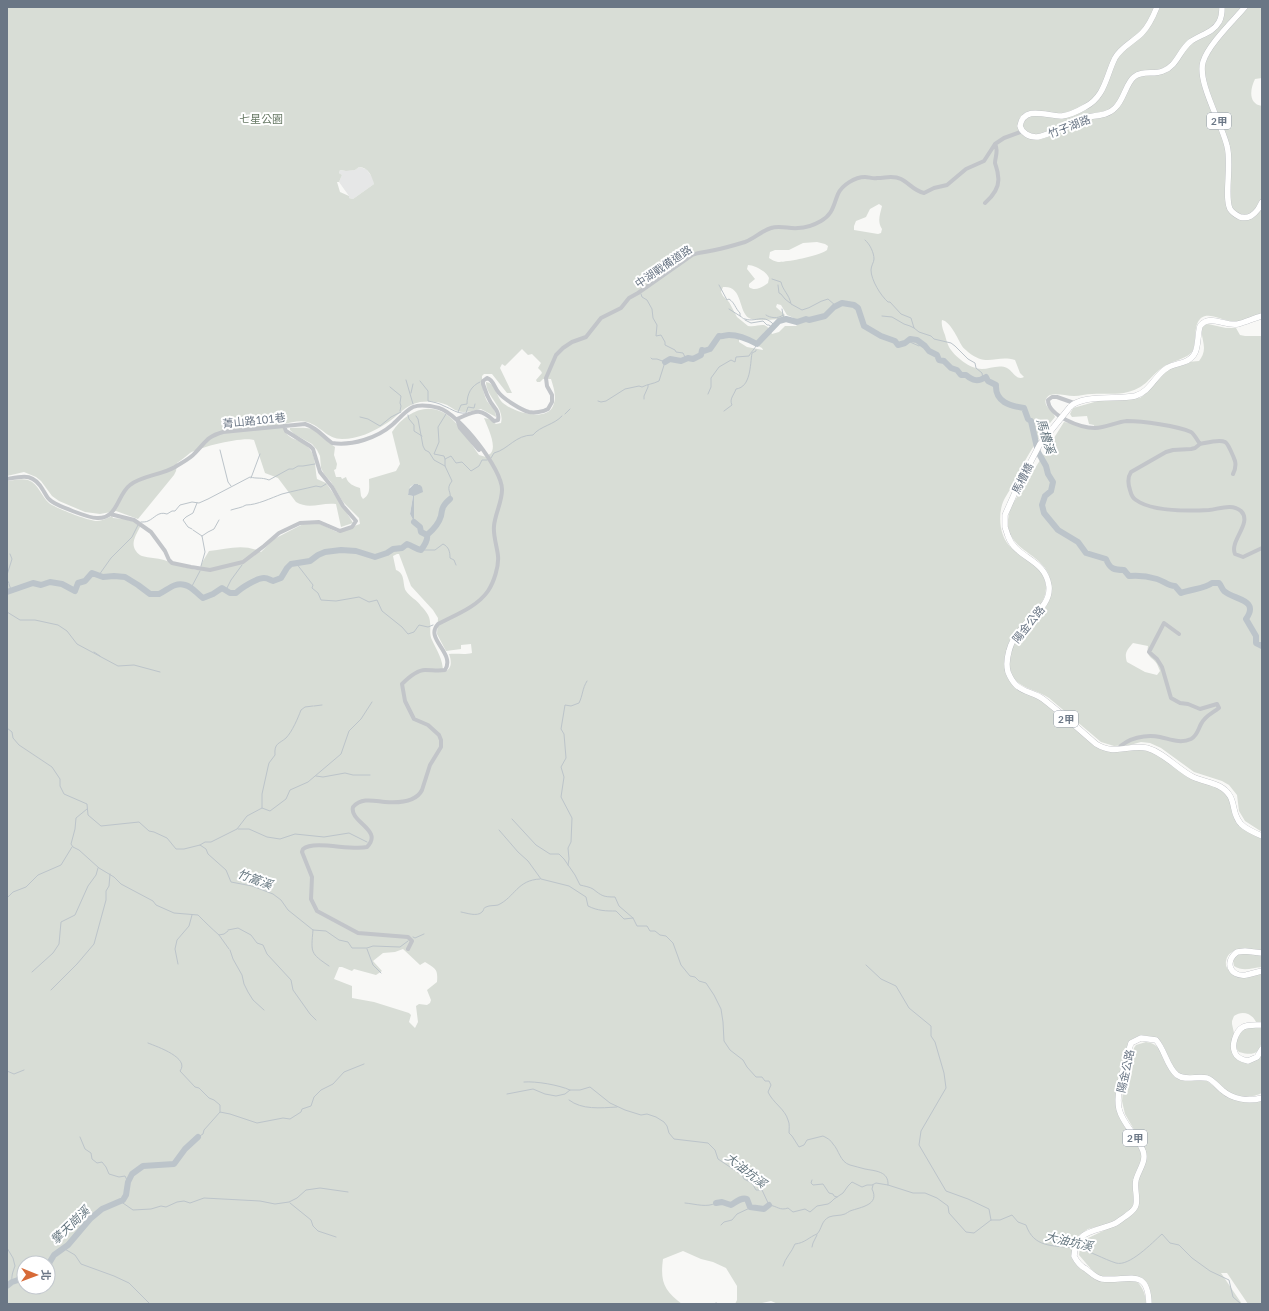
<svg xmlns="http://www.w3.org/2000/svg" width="1269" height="1311" font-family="Lato,'Noto Sans TC',sans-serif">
  <rect width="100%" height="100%" fill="#f8f8f6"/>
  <path fill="#e6e7e7" d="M359,167L366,169L373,178L374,184L353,199L349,198V196L339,182L342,175L339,173L340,170L344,171L355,170Z"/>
  <path fill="#d8ddd6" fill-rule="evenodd" d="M7,7H1262V78L1255,79C1250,89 1248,104 1262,106V313C1252,317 1241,323 1230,321C1221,320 1209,312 1201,318C1193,325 1197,340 1193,350C1189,359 1170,361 1162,368C1148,378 1147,387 1128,392C1117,395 1104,393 1092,394C1086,394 1080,396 1074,396C1066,396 1057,393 1050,395C1048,396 1047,397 1046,399C1043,407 1053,410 1055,417C1038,437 1024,461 1012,486C1009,492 1004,498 1002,505C998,519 1000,539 1013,549C1026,560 1044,566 1046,586C1047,601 1035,611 1027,622C1015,636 999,653 1006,673C1007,675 1008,679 1010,681C1018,689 1031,693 1041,700C1061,714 1080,732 1099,748L1111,752L1140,749L1153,752L1169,762L1219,788L1230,797L1234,815L1262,838V951C1250,950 1229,945 1226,961C1225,968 1229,971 1234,974L1262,972V1023L1256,1022C1252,1013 1242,1010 1234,1016L1232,1021V1024L1234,1033L1232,1047L1246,1062L1262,1051V1093C1250,1099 1234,1097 1224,1089C1221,1087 1219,1083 1215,1081C1205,1076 1185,1080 1177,1072C1164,1060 1170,1039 1148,1036C1141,1035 1136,1037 1131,1041L1117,1106L1141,1151V1160L1133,1184L1134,1204L1129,1211L1111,1223L1088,1229L1079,1235L1074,1247L1072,1254L1094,1278L1134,1279C1142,1285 1146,1294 1146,1304H778L771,1301L758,1304H735L737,1300V1286L726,1268L713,1262L701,1259L683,1251L663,1259C660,1282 664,1290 682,1304H7V481C14,480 22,478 28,480C39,484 41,496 49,503C55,508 89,521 97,521C102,521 107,518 112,516L113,518L124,519L135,522L140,525V527C137,533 132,541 134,547C135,551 139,555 142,556C149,558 157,558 164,560C175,564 187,569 199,570L203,561L209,551C227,549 244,543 261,552L274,539L303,524H320L337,532L360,524L359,518L343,502L331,482L324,474L321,468L320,456L317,450L312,444L294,434L290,430V428C300,428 312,426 320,434C325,439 329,443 335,447L334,455L337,464L336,469L334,470L336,477H341L342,479L346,477C348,484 354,486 360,488L361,496L363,499C371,494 369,487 369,479L396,471L400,464L392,432C405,412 430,399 451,418C461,427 472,445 479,455L486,457C486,457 491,453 491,453C497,445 487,426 484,418L489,419L496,424L501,423C505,407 486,397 486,382C495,383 496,394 501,401C509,411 546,423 553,406C557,397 554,389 551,379H543L540,382H537L536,380L542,373L541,371L538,368L541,363L532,354L528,355L522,349L505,366L502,364L500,368L512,393H507L492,374H484L482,376C482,384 483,393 487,401C491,407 496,409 496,417L481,409C476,410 469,412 463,412C457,412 452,408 447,405C439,401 428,401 420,402C405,405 398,416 387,423C373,432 358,439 342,439C327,439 321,426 307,422C300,420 290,423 283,424C285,442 300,437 309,448C316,456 315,469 317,479C320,480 323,482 326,483C328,485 352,520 353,523L341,527L336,504C322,502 309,510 296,502L278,478L265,473L254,440C244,436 199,447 190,453C186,456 182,460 177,463L176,471L174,475L138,519L116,511L100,514L85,512L59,501L52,496L41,481L36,477L24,472L7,476ZM359,167C368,167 372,176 374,184L353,199L349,198V196L340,192L337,182H339L342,175L339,173L340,170L346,171L355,170ZM879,204L882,206C880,215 877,221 882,229L881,233L878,234L854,230V226L856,221L866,217L870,209ZM817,242L825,244L828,246L827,250C820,256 787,262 778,262C774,261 772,260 769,258L770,252L775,250H789L803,243ZM748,265C755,265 767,272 769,278L768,283C763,287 755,292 749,287V284L755,279L747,269ZM723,287C743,285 738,311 749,318C755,322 774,319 782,319L785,315L776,307L777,304L781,305L787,315L798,320L799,323L796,326H785L779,332L772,334C765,319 760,328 748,326L737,317L729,302L723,296L721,292ZM942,320C950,321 958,339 962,346C963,348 966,350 968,352C988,368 996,354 1015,360L1020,373L1024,377C1016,381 1013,371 1007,368C999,364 989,369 982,369C970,369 955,357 949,347C947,343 946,339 945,335C943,330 941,325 942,320ZM740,338L744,339L762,348L763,350L747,347L739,342V339ZM414,484H417L419,486L416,494L414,496L413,509L414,511L413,520L410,514L413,496L408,495L410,487ZM397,554H399L411,586L433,610L438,618L437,634L446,651L461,649V645L471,644L472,653C464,655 457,653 449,654C452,662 452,670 443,672C443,659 437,651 432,640C429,634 431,629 430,622C430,616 425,610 421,606C418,601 408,595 406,591C402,584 406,574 396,570L393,556ZM403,949L420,965L425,962C436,969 438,969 437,982L427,990L431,1000L430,1003L427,1005L419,1004L416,1006L418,1022L415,1028L409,1022L411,1015L409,1013L374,1002L352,998V986L334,979L339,967H342L352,971L354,969L376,975L382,971L373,961L383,953L395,952ZM24,1263H48V1287H24Z
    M1208,324L1226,328H1236L1240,335L1245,336H1262V832L1245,821L1239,811L1237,795L1229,785L1222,781L1194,772L1161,748L1150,743L1141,742L1130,745L1114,746L1101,742L1049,698C1039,691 1024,689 1015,680C1000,664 1014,641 1026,628C1031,622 1039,617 1043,611C1048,605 1052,593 1051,585C1050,549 992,553 1012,505L1064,422L1094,427V425L1089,424L1087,416L1072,417L1070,414L1073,408L1098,401L1140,398L1145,394L1168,368L1187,362L1199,361C1202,357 1204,353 1204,348C1204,340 1199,332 1204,325ZM1133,643L1148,646C1146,658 1152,656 1157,664C1158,666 1159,669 1160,671L1157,675L1145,672L1127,662C1124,653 1127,650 1133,643Z
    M1242,953L1262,954V967C1252,968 1243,972 1234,966L1233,961L1237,954Z
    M1250,1026H1262C1262,1045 1263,1059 1239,1052L1235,1047C1236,1037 1240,1030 1250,1026Z
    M1146,1042C1164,1043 1166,1067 1176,1078L1207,1081L1228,1097L1262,1098V1304H1248L1227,1273H1221L1242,1304H1150L1149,1288L1128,1276H1099L1091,1269L1079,1255L1080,1247L1086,1239L1105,1230L1121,1221L1135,1210L1137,1184L1143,1169V1145L1125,1114L1122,1101L1123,1089L1134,1048L1136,1045Z"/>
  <path fill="#bcc4ca" d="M414,484H418V485H420L422,487L423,492L414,496V522L410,514L413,496L408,495L409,489Z"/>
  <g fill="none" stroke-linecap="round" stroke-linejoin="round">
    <path stroke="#bcc4ca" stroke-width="1" d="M865,240C870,244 874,253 874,259C874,262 871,266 871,270C871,280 881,296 888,302H890L901,314L911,318L914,328L919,332L931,336L934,339L951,343L955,346L968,359L975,363L976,368L982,373L983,379
      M772,279L781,282C783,291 789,294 791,304L802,310C812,308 818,301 828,299L836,306
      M719,285L727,300L729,299C735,303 735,308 740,313V316C742,317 743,319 745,319C757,323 763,312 775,326
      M778,285L779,293L781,294L785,299L790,303
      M641,294L642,297L647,300L652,309L653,318L657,325L656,336L661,335L665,342V345L675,350L676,352L683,353L686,359
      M729,309L740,316
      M782,309L783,315
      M766,315C770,318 778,319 783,315L785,320
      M882,316L892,317L904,324L910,326L914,328
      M745,320L751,323L763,321L767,325H769L773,328
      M905,343L910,342L919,346L922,344
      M406,380L413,404
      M420,381L428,391V401C433,402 439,403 444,406C452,409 457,414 466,413L468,407L474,408L475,404
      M390,387L401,396L400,403L401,406L400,411
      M411,393L413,384
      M708,394L711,387V378L719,367L731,360L735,362L736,357L749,356C750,353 755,349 757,344
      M644,399V396L648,387V385
      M598,401L601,402L606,401L625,389L639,386L642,387C648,384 653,384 659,381L665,362L657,359H652L651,358
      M724,411L732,405C729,399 734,395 736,389C751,387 750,365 752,353L756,351V350
      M458,412L461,405L467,404C467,394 471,386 480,382
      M565,414L570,409
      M408,415L409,419L414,425V431L422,436
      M416,416L418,419L423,446L425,450L429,452L434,460L445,466
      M360,417L368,419L380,426L391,417L401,412
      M220,450L228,482L231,486
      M491,458L494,453C509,449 515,435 533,435C540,426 554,425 562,416
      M445,459L444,456L434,454L439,442L438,427L446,414
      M251,478L260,454
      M450,499C452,491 445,490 452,481L445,466V459L451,456L456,463L462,462L471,471L479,466L482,460H487
      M231,510C237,508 241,508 246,505C257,505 271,498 282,494C293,491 304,489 316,486L321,487L326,484
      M141,522C144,522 146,522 148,521C155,518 158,511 167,514L172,511H175L180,505L192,502L199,503L208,499L250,477C257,479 261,477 269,480L289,469H293L298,466H303L315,464
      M192,529L188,527L183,520L186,517L193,513L197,503
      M193,530L202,536L205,552L201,566
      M202,536L208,532L214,529L219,520
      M421,550H435L443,544C449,547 450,552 450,558L454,560L456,565
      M296,563L313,585L312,588L318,593L321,600L336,601L359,597L369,602L377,600L382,611L402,627L408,634L414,632L419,625L428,627L433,625
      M7,575L12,559L10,554
      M99,575L111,558L132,537L138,525
      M7,580L9,583
      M9,584L11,590
      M191,588L200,571
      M226,590L231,580L242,565
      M7,612L20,620H35L58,625L67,631L77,644L118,666L134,665L160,672
      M94,652L100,656
      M314,706L322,705
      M7,728L12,732L13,738L19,745L52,767L60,779V786L64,794L87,804L88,815L101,826L139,822L149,831L154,832L167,838L176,849H184L200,845L206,849L208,854L226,870L231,882L252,886L273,894L281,900L288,910L313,930L326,931L339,940L348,942L352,948H367L373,946L400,947L408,941
      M316,776L323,777L345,773L353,775H370
      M262,808V794L268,767L269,763L275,755C274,743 279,744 286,738C292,732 298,718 301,710L305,707L313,706
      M87,809L76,818L75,829L71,844L73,847L79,850L99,868L114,877L121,884L153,901L156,905L174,913L198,915C205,922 211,928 219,935L224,934L228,931
      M512,819L536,845L550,854H559L564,859L575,875L580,885C584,886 590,887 593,889C602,896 603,897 615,897L619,906L633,918L637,926H647L650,931H655L660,935L666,936L673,943L681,965L690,976L695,977L699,981L706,983L714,995L721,1009L723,1022L724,1041L730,1050L743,1060L747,1067L756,1077H762L765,1081H769L771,1085L768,1092C773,1103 785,1109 788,1120C790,1124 789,1129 789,1133L792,1136L799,1147L804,1145L807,1140L823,1136C827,1138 831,1140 833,1144C839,1150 840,1162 850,1165C855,1166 860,1168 865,1169C875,1171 889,1171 888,1185
      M238,829H249L267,837L280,839L295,834L324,837L349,833L367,842
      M499,830L518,852L528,861L541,879L569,886L586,897L588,906C598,911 606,911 616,911L624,919L633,918
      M200,845L205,842H211L237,829L247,816L262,808L270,811L286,799L290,790L308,782L341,754L349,731L361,719L372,702
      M568,865L569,859L568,848L571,842L572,818L561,797L564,777L561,767L566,758L564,734L561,729L565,705L571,706L579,703C583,695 582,689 587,681
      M7,898L13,892L26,887L38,875L61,865L72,847
      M461,912C467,913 477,917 482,912C485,909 482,909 486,907C490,905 494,906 498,905C515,897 517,880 540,879
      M228,930L238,928L251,935L257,943L263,945L267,954L291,980L293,990L310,1014L316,1020
      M313,930C311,953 310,953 329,966
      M219,935L229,949
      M413,937L415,938L424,934
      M367,949L373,965L381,973
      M230,950L233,959L242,975L244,984L248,992L253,1000L264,1010
      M178,964L175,949L177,940L189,926L192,915
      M866,965L881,979L896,986L909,1008L931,1026V1036L935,1042L944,1073L946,1088L921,1131L919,1145L946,1191L968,1199L989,1209L991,1220
      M32,972L53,953L59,944L61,922L75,915L88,886L96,875L98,868
      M51,990L77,964L94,944L106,900V891L109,886L110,874
      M148,1043C158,1047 190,1058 180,1071L195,1087L199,1088L209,1098L214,1100L220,1105V1112
      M7,1071L14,1074L24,1070
      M524,1082C536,1081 559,1085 570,1090
      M507,1094L533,1089L545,1094L556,1096L565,1094L570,1090H580L590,1087L610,1103L625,1110L641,1115L647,1114L656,1117L664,1122L667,1126L669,1133L674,1139L708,1143L715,1150L718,1159L742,1175L744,1179L752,1183L756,1190H762L769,1205C777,1206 780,1211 788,1208L793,1212L805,1209L810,1212L817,1206L828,1204L831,1202L834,1199L843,1193L848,1186L852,1182L862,1187L867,1185H872L876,1183L888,1185L913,1193H925L937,1198L948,1206L949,1213L966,1232L974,1233L991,1220H1000L1012,1215L1018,1222L1026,1225C1034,1248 1052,1245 1073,1248
      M569,1100C582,1110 600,1108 617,1107
      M80,1137L85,1149L91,1153L92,1159L97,1163L102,1162L106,1167L109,1174L119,1177L125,1176L128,1182
      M198,1137L203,1134L204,1130L220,1112L230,1114L257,1123L283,1118L290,1119L301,1112L302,1109L311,1106L314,1097L321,1090L333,1084L344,1072L364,1064
      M812,1180L811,1183L813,1185L823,1184L829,1193L833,1194L834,1196L837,1197
      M120,1201L133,1210L151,1209L161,1206L166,1207L177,1202L184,1201L190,1203L204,1198L260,1201L275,1204L289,1202L297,1198L306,1190L320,1188L348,1192
      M290,1203L311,1220L313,1226L318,1231L336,1237
      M685,1203C696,1204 707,1208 716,1203
      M721,1225L724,1222L732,1220L737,1214L752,1207
      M812,1247L813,1243L817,1235
      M7,1248L13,1258L15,1266C13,1271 11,1277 12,1282
      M63,1248L75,1255L81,1264L114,1276L129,1283L150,1304
      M1078,1249C1091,1251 1103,1259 1116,1263C1129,1267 1152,1243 1162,1234L1170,1243L1179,1245L1192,1258L1210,1271L1229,1280L1233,1297L1241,1304
      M783,1266C785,1258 792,1252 795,1244C805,1243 809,1237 817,1234C822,1229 821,1221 829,1217C834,1215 840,1216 845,1214C845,1214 850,1211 850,1211C861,1207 880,1205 872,1189L873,1185
      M716,1303L719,1304"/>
    <path stroke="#bcc4ca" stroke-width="6" d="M665,362L670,359L681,361L688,358L693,359L701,355L702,350L704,351L710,349L719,336C723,337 725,335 729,335C739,335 748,339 757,344L779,321L786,319L797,322L806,319L809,320L825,316L834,307L842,303L854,305L858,308L864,326L881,336L895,341L898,345L905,343L910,339L917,340L925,346L929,351L937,355L939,360L944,361L951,368L957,370L961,375H966C973,381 978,382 986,377L988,381L996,385C995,402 1010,406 1024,408L1028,419L1031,421L1038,452L1046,466L1048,474L1053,482L1051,491L1045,496L1042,505L1044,513L1058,530L1078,542L1086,553L1106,559C1110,569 1114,570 1124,570L1129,576C1139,575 1147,576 1157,579C1164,581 1168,586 1175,586L1181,593C1191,589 1205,589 1212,583H1219C1221,585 1222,589 1224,591C1234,600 1260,599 1246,619L1256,636V643L1262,646
      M427,535C433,530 439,523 441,516C442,508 443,505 450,499
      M7,592L33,583L41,585L50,582L62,584L75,591L78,583L85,581L92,573L103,577L114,576L125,577L138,585L150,594C152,594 156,594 159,594C168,590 174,582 185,585C193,587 197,594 203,598L213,594L222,588L230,593H236C241,588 257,578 264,578C268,578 270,580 273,581L281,578L287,568L291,564L310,561L318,555L325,552L341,550L356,551L375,557L387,553L393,549L402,548L407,544C413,546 415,549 421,550C424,546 428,539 427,535L421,532L420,527L414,522
      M716,1203L722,1202L731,1205C736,1202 741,1197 747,1199L750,1207L764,1209L769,1205
      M48,1265L54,1255L68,1245L90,1219L102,1209L123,1200L126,1195L128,1182L132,1174L143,1166L174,1164L185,1149L198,1137
      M7,1286L12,1282L24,1278"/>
    <defs>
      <path id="major" d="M1157,7C1153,17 1149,26 1142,33C1133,42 1121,47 1115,58C1106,76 1105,97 1085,107C1078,111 1071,115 1062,116C1049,117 1024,104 1020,126C1022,133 1029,137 1036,137C1047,137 1069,123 1081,118C1092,115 1107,117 1115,108C1124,100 1126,83 1134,77C1142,70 1154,75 1163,71C1177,66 1179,51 1190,42C1199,35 1213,33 1219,22C1222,17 1222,12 1222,7
        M1245,7C1233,21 1208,45 1203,62C1197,82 1222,124 1227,146C1232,163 1224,197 1230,209C1232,212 1236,215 1240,217C1244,218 1247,218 1251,216C1257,212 1259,208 1262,202
        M1070,407C1083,394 1117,400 1135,396C1150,392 1155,375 1167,368C1172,365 1178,364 1184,362C1201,356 1196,340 1200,326C1210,313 1225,327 1238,324C1246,322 1254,318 1262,316
        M1008,536C1016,559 1045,558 1049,586C1051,605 1032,615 1022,628C1016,635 1011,642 1009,651C1007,658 1006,665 1008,672C1010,677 1012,681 1016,685C1023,692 1035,693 1043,699C1061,713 1079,729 1096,744C1116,756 1128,744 1147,748C1165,753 1177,769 1193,777C1202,781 1211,782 1219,786C1239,797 1229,811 1241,824C1246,829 1255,833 1262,836
        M1262,953L1245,951L1237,952C1224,962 1230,977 1246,975C1251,974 1257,972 1262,971
        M1262,1025C1256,1025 1249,1024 1243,1027C1236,1031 1231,1045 1235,1053C1237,1058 1243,1060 1248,1061L1257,1057L1262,1049
        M1149,1304C1148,1266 1127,1282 1102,1279C1096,1278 1091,1273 1086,1269C1080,1266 1077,1262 1074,1256C1076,1228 1097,1232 1116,1223C1119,1221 1123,1218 1126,1216C1130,1213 1135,1210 1136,1205C1138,1197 1134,1188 1136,1180C1138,1171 1147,1161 1143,1151C1138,1136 1123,1125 1119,1109C1115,1091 1126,1061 1131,1043L1141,1038L1156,1040C1165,1050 1167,1067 1177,1075C1185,1081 1197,1076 1207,1078C1213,1080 1217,1086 1222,1090C1232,1099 1248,1102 1262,1098"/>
    </defs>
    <use href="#major" stroke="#b4b7bc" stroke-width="6"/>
    <path stroke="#c2c5c9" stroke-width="4" d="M985,203C993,196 1000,186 998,176C998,171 996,167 995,163C995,157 999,150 995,144
      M1074,403L1057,397H1052L1048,400C1048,416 1081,428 1095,428C1106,428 1116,422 1127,421C1142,421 1178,426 1191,432C1195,435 1197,440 1200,444L1195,448L1191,449L1173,450L1166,452L1131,472C1127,478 1128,484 1130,490C1131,494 1132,498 1136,500C1152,512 1189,511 1209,510C1219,509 1232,503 1241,511C1253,523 1229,541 1235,554L1243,557L1262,548
      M457,419C474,412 479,406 494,421L498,420C500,410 492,407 489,399C486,394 485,389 483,384V381L487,378C494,380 494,388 499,393C504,399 521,410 529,412C534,413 543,412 548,409L552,402V395L547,386L546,378L556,355L563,348L572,342L586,337L601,318L621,308L629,298L638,293L692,255C700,252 707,252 715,250C725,248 735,245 745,242C754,239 761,231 771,228C780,225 789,229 798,228C807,228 814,225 821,221C833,214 833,206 838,194C842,185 855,177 865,177C869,177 873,179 877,178C886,178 893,175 901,179C909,183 914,191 924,193L934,188L947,185L966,169L984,161L995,144L1004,138L1023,131
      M458,422L460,428L479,450
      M1200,444C1206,443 1219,439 1225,442C1228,443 1234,458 1235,461C1236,465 1235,470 1233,474
      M7,479C24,476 33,473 43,490C45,493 47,498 50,500C55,505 91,519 98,518C118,518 117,495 130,485C141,476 161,475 175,467C181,463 190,459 195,453C206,442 206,437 223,432L305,424C319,429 321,435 332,443C352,446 377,438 392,425C398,420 405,411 413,407C421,404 431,406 439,408C459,414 503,470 502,490C502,502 495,514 494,526C493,536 497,546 498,556C499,566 494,582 488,591C477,607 455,615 438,624C424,639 456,653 445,670C439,671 432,670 425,670C417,670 408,678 402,684L405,701L414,719L428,725L439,735L441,740V747L430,765L422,790C416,802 398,803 385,802C374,801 362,797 353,807C349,822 384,830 367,847C351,851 315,840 303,849L302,852L312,877L311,899L317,911L358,933L408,937L412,941L408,949
      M110,514L134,520L151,532L165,551L169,560L172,563L191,567L210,570L243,562L264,546L279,533L300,523L319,522L340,531L352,527L356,521L343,506L332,487L320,472L313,449L310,446L286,431L284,426
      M1118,749C1127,738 1146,734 1160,737C1170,739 1180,744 1191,739C1197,736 1198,730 1201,724C1205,716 1211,714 1219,708L1217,704L1200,709L1188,704L1180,703L1171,698L1162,667L1157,659L1149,652L1164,623L1179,634"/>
    <use href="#major" stroke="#fff" stroke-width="5.5"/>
    <defs>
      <path id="major-bridge" d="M1008,536L1005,527V515L1017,488L1040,444L1070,407"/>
    </defs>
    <use href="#major-bridge" stroke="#b4b7bc" stroke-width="6" stroke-linecap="butt"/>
    <use href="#major-bridge" stroke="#fff" stroke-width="5.5"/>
  </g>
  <g text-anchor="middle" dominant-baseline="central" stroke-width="4" stroke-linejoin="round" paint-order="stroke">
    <g fill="#fff" stroke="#979faa" stroke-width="1">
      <rect x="1207" y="113" width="24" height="16" rx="3"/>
      <rect x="1054" y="711" width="24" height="16" rx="3"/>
      <rect x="1123" y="1130" width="24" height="16" rx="3"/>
    </g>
    <g font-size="10" font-weight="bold" fill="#6a7685">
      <text x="1219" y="121">2甲</text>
      <text x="1066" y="719">2甲</text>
      <text x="1135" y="1138">2甲</text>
    </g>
    <g font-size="11" fill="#667864" stroke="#fff">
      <text x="261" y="118">七星公園</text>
    </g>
    <g font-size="11" fill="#6a7685" stroke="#fff">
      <text transform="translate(1069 126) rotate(-21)">竹子湖路</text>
      <text transform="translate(663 266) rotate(-34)">中湖戰備道路</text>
      <text transform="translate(254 420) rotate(-6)">菁山路101巷</text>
      <text transform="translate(1022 478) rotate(-63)">馬槽橋</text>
      <text transform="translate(1028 624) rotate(-51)">陽金公路</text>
      <text transform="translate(1125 1071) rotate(-77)">陽金公路</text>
    </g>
    <g font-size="12" font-style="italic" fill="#667780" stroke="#fff">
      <text transform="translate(1046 436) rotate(73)">馬槽溪</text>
      <text transform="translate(255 879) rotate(20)">竹篙溪</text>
      <text transform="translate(746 1170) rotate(38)">大油坑溪</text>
      <text transform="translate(70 1225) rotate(-44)">擎天崗溪</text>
      <text transform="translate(1069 1241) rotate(13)">大油坑溪</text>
    </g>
  </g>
  <rect width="1269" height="1311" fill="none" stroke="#6a7685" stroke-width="16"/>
  <g transform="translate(36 1275) rotate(91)"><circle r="19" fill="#ffffff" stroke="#c3c8ce"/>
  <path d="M0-3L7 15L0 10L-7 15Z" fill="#d76a37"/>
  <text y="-6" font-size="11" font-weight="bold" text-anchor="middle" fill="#6a7685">北</text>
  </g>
</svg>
